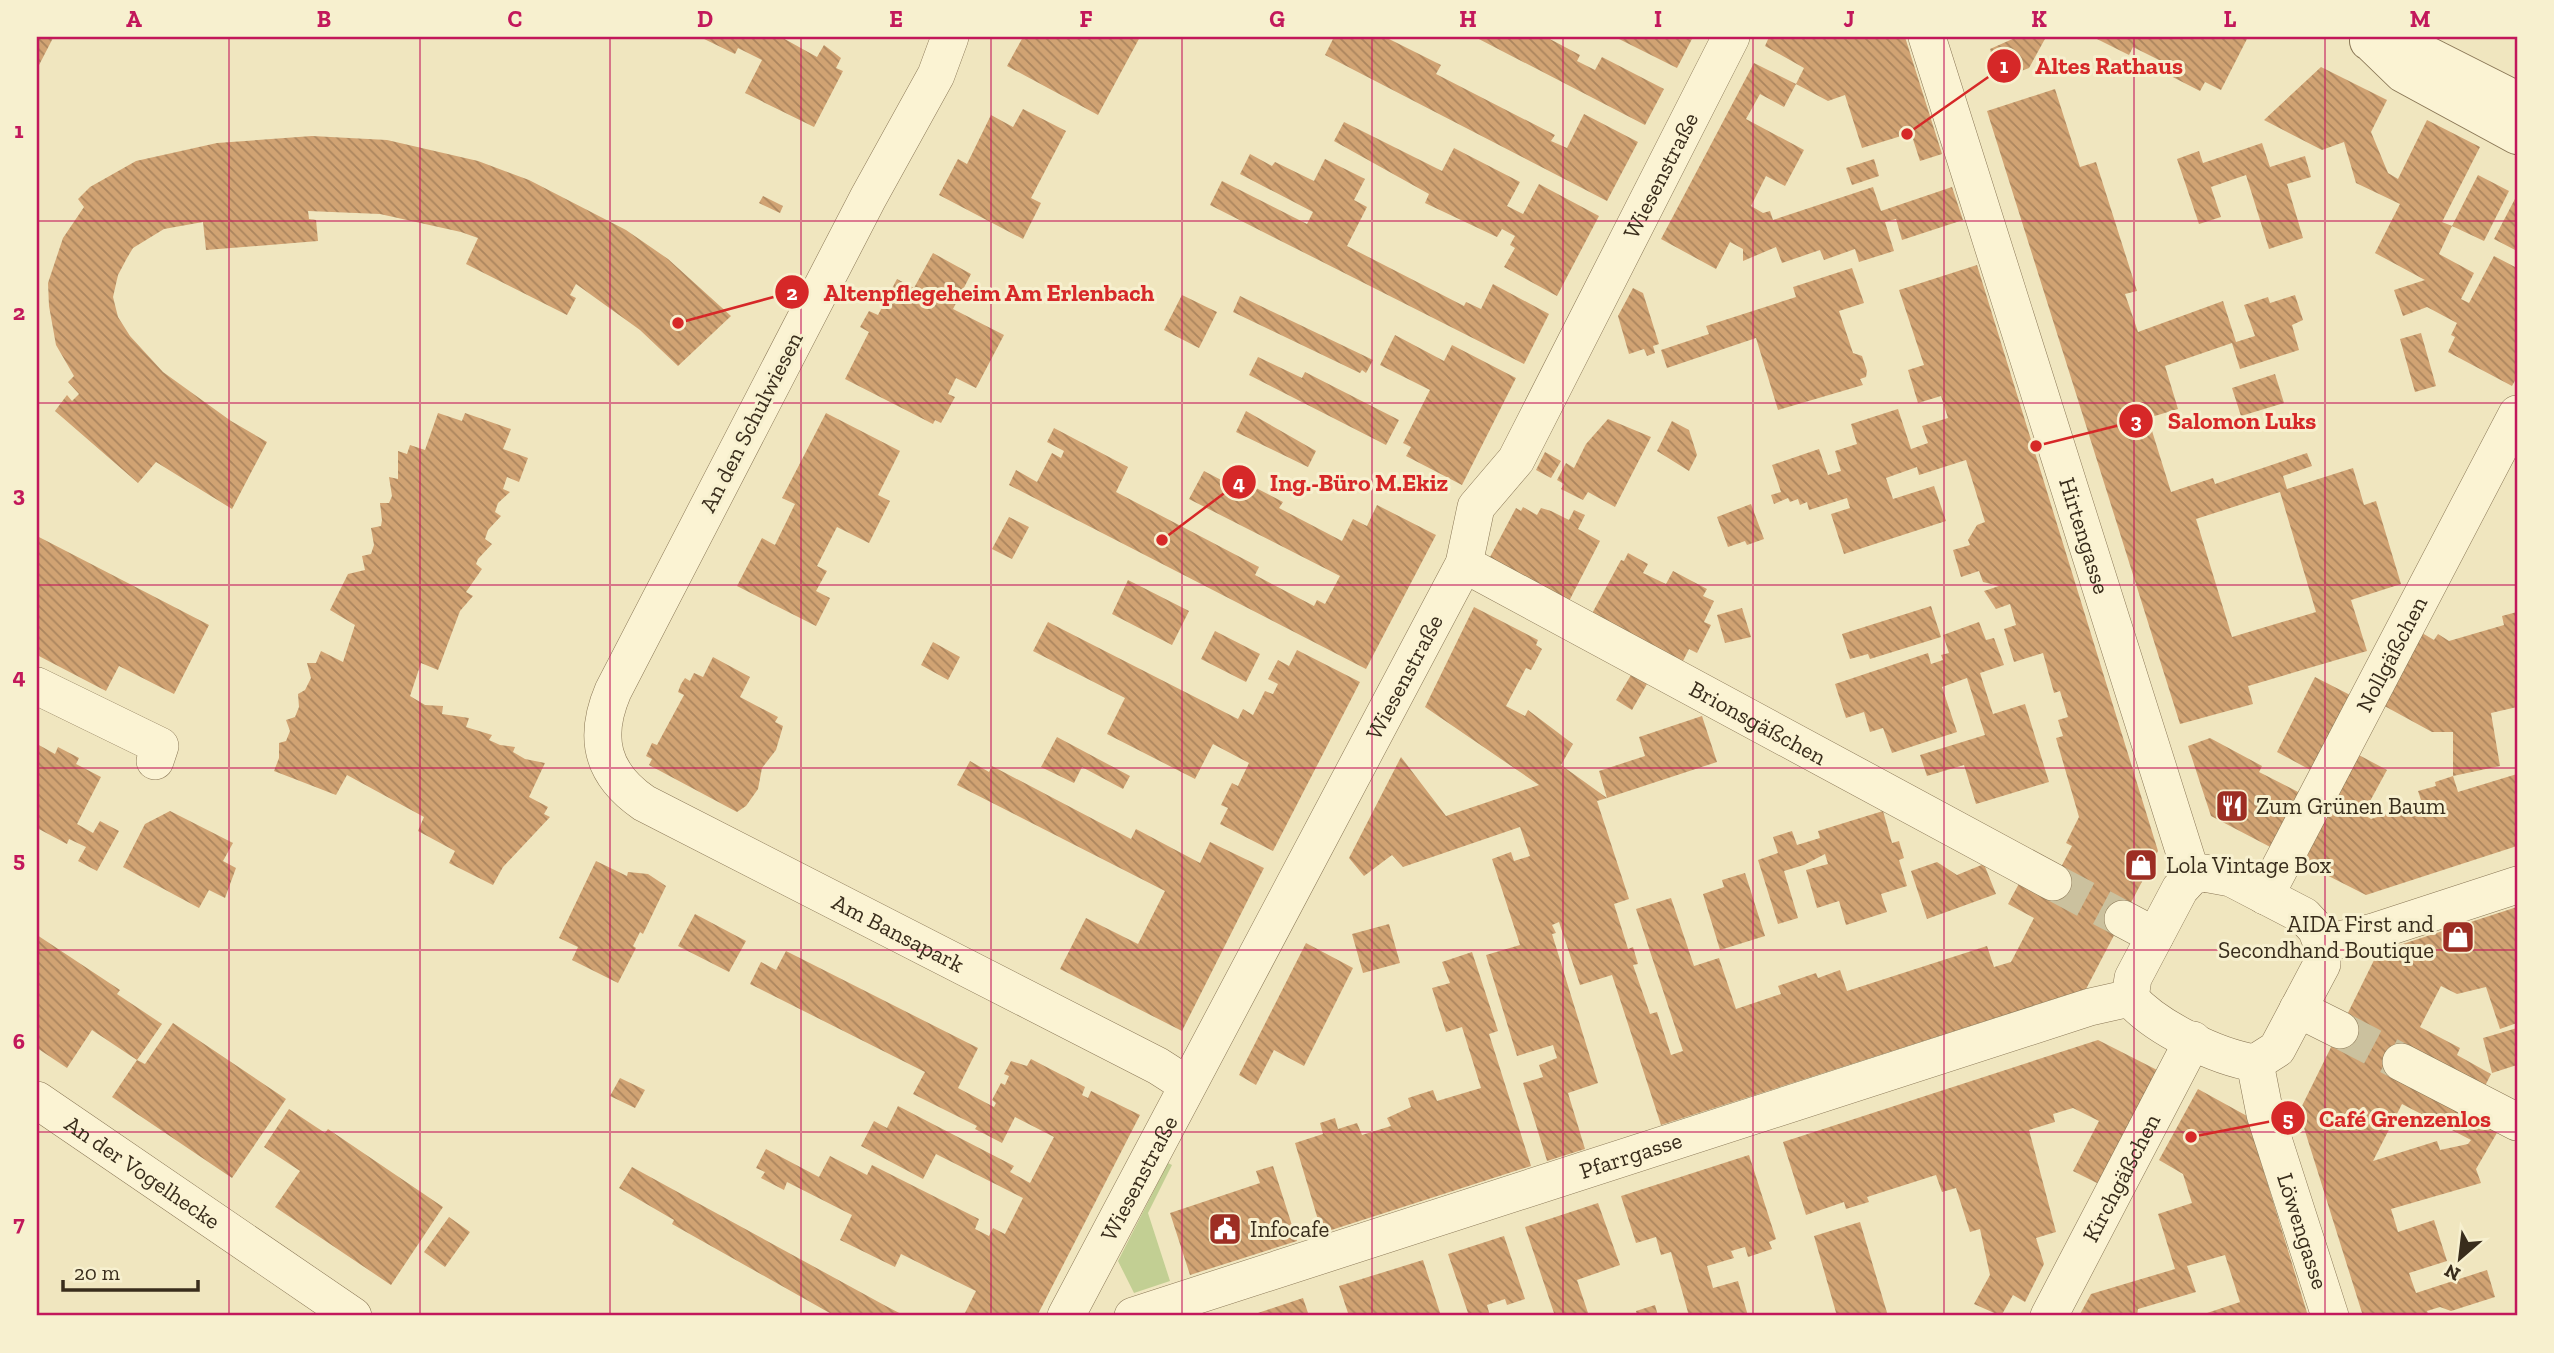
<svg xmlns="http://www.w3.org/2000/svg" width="2554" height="1353" font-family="'Zilla Slab',serif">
  <defs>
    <pattern id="building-back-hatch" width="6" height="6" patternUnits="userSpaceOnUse" patternTransform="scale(1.75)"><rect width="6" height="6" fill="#d1a373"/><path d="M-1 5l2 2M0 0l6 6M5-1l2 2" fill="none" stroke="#ab855e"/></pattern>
  </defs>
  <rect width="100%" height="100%" fill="#f0e6bf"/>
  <path fill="#c2cf93" d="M1168,1163L1172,1165L1148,1213L1170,1281L1134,1293L1118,1261Z"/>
  <path fill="url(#building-back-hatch)" fill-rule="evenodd" d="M37,37L53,38L37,69Z
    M700,37H781L817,57L824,45L841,58L836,68L843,71L814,127L745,93L762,60L738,48L735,54Z
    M1023,37H1140L1098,115L1007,66Z
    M1334,37H1385L1441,65L1436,74L1555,135L1551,141L1567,148L1584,114L1638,142L1607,201L1325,55Z
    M1475,37H1546L1580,55L1577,61L1595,70L1602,57L1664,89L1645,125Z
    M1615,37H1693L1677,68Z
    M1769,37H1905L1942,154L1920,161L1911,133L1862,148L1845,95L1828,101L1796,84L1804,68L1765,46Z
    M2017,37H2046L2029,68L1998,80L1990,49Z
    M2093,37H2248L2221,90L2205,82L2200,91L2155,68L2159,60L2133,47L2129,55Z
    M1754,63L1796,84L1784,107L1760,94L1746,119L1804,150L1785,186L1766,176L1751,206L1763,213L1770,211L1773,220L1873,187L1881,211L1952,187L1963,220L1902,240L1896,219L1885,222L1894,251L1859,262L1855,249L1824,260L1820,250L1782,263L1776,247L1743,261V249L1730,242L1716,269L1661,239Z
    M2321,67L2387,100L2371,132L2388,173L2398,179L2427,120L2480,147L2442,222L2452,226L2439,254L2474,273L2461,299L2469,303L2494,256L2517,268V377L2512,386L2448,352L2455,337L2451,335L2457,323L2427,307L2403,316L2394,290L2425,280L2375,253L2400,204L2356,183L2344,142L2322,150L2264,120Z
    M2055,89L2080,167L2096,162L2137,291L2125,294L2138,332L2223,301L2236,342L2255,336L2244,305L2268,297L2270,303L2295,295L2303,320L2292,325L2299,350L2240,369L2232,343L2165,366L2178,409L2148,418L2171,492L2213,478L2215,484L2307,453L2312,466L2283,476L2287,489L2353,468L2364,505L2376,501L2401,584L2351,600L2367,651L2248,686L2253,704L2180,724L1987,111ZM2280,492L2316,612L2232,637L2196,519Z
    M1023,109L1066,131L1031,198L1041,203L1023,239L939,195L958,159L967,164L991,115L1013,127Z
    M1344,122L1442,171L1454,148L1520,182L1507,206L1523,214L1539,184L1599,216L1557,296L1504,267L1515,248L1510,245L1515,236L1502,229L1497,237L1425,203L1429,194L1334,141Z
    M312,136L387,140L478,161L529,180L626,230L668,259L731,316L678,366L640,330L576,284L570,295L576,298L567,315L466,264L478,238L461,232L380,214L308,211L309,219L316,220L318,241L206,250L203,222L164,229L133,248L127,258L118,275L113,297L118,317L130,336L163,372L231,421L267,442L232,509L156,462L138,483L55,411L67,395L72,401L79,394L68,382L74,376L56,345L49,306L48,283L63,238L84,207L78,199L90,187L136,161L217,143Z
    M2262,143L2270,167L2305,156L2311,177L2287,184L2303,238L2269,249L2246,175L2211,187L2221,217L2199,224L2177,159L2199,151L2203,163Z
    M1250,154L1272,166L1275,162L1314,181L1325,159L1365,179L1354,200L1367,207L1347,246L1464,306L1466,302L1481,309L1493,284L1549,314L1524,364L1210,205L1222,181L1307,224L1313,212L1240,174Z
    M1874,159L1879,176L1852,185L1846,168Z
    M2478,175L2509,191L2484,241L2452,226Z
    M2517,195V251L2494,239Z
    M763,196L783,206L780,213L759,203Z
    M933,253L971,274L953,309L1004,335L976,388L956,378L948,394L955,397L941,423L935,420L933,424L845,379L869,332L860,327L869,311L878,315L897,279L914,288Z
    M1977,265L2158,851L2086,989L1661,1125L1612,975L1580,985L1559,922L1552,925L1556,933L1552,934L1598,1083L1568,1093L1585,1149L1547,1161L1523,1083L1543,1077L1539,1065L1557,1058L1553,1045L1517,1056L1486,955L1520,945L1492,859L1511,852L1514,861L1530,856L1520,827L1403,867L1392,855L1364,876L1349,858L1401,757L1446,816L1539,785L1425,707L1474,607L1538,640L1536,645L1542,649L1531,670L1526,668L1506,706L1525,716L1528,710L1573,744L1561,765L1607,798L1597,801L1629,899L1614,904L1628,949L1633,947L1638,964L1633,965L1650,1014L1657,1012L1671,1055L1683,1051L1636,909L1671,898L1694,966L1719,958L1736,1009L1781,994L1778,986L1816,973L1818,978L1840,970L1847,991L1987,946L1994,967L2011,962L2034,918L2008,904L2022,878L2048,892L2072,846L2066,843L2079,817L2056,738L2063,736L2058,720L2068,717L2060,691L2054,693L2043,653L2014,662L2004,629L2016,625L2010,604L1996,609L1984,591L1999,586L1983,582L1979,571L1961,577L1953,550L1970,545L1968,540L1977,525L1985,522L1966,460L1919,475L1917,467L1886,478L1893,499L1934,486L1946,521L1844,554L1831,514L1850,508L1847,498L1809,510L1807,502L1800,505L1798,499L1790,502L1788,498L1774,504L1771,495L1781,492L1772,465L1819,449L1828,475L1841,471L1835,451L1857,444L1851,424L1898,409L1911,449L1928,443L1922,426L1948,418L1941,396L1918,403L1908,370L1924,365L1899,290Z
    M1852,268L1864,303L1839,311L1853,353L1862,356L1867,371L1866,377L1860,379L1863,385L1778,410L1756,338L1667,368L1661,350L1709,334L1706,326L1796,297L1793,287Z
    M1633,288L1643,293L1659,344L1653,346L1655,353L1647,356L1644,349L1629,354L1618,316Z
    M1182,295L1217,312L1199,348L1164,330Z
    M1240,296L1373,360L1366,373L1362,370L1360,373L1233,312Z
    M2421,333L2436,386L2415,392L2400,339Z
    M1395,335L1444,361L1452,345L1516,378L1462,485L1406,456L1411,447L1403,443L1430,390L1380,365Z
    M1258,357L1302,378L1305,372L1399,420L1386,445L1249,375Z
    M2275,374L2284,403L2241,416L2232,388Z
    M1246,411L1316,451L1308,467L1236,432Z
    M438,413L462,421L465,413L511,429L503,449L528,458L519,482L507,477L503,489L510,492L498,503L495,512L501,516L488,530L485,539L492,544L478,559L476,564L482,569L466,592L473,596L460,611L438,670L421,663L410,696L425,705L443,706L442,714L469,718L466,727L492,735L489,740L500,745L515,747L513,752L525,759L545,763L529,797L548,807L544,814L550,817L503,867L493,885L449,863L455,851L418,831L424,817L347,775L336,795L274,771L279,758V743L286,741L290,731L286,720L295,717L299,707L298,694L305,690L311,678L307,663H316L321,651L343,662L355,625L330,610L348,574L365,570L362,556L371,554L374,545L371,528L381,526L382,520L380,503H389L392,496L389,477L398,479V451L407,454L410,445L425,450Z
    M826,413L900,451L878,495L890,501L869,543L837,527L817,566L827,571L816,591L830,598L816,626L737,586L762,538L775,545L795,504L782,498Z
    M1608,419L1651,437L1615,507L1588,492L1583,500L1561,489L1564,484L1557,480L1566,463L1574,468L1586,444Z
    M1672,421L1689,430L1697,455L1689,471L1657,451Z
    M1054,428L1128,467L1116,492L1259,567L1255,575L1314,606L1317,600L1325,604L1340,576L1189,499L1204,471L1225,482L1229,474L1283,502L1279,508L1342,541L1353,519L1367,526L1377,505L1436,535L1366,669L1009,485L1016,470L1037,482L1052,453L1061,458L1064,451L1047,442Z
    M1545,452L1561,461L1551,478L1536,470Z
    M1751,504L1764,539L1747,545L1745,541L1728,547L1717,517Z
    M1523,507L1537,515L1541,508L1551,511L1569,520L1574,510L1585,515L1578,529L1600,541L1566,607L1495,570L1490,557L1516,508L1521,511Z
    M1009,517L1029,527L1012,559L992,549Z
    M37,536L209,625L174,694L119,666L106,691L37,655Z
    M1628,553L1648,564L1643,573L1666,584L1673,571L1707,589L1703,596L1714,601L1704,622L1711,625L1697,653L1689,649L1680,667L1589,619L1621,560L1624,561Z
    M1128,580L1189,611L1172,645L1112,614Z
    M1931,606L1941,637L1870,659L1868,654L1850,659L1842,634Z
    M1742,608L1751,637L1725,643L1717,615Z
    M2517,612V707L2491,713L2500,766L2453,776V732H2432L2379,703L2417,630L2434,640L2438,634L2449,641L2504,625L2502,616Z
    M1048,622L1238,719L1243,709L1253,715L1265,691L1273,694L1278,684L1268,679L1278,660L1289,666L1297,650L1360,682L1273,851L1220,824L1228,808L1221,805L1232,783L1238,786L1249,763L1213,744L1195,779L1107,734L1125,698L1033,651Z
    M1979,622L1986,640L1994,638L2004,665L1980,673L1993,714L2025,704L2049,782L1976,804L1964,765L1927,776L1920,755L1985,735L1967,678L1942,687L1957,732L1892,753L1883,728L1870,732L1864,712L1846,718L1835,684L1928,653L1931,664L1943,660L1941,655L1949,653L1943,635Z
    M1215,631L1260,654L1246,682L1201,659Z
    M933,642L960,657L948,680L921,665Z
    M713,657L750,677L740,697L778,717L775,722L783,726L776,750L762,768L758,789L746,806L737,812L649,765L652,759L646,756L652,743L657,745L684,695L678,692L681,684L685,678L690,681L694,673L703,677Z
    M1631,675L1647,684L1632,710L1616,700Z
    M2315,677L2354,697L2316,773L2277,752Z
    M1702,716L1717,762L1607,798L1599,771L1645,756L1639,737Z
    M1057,737L1130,776L1123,789L1082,767L1074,783L1041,767Z
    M2210,738L2262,766L2259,772L2304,795L2276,850L2211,816L2188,746Z
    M37,744L55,754L58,747L79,758L76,764L101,777L77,824L93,833L100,821L119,831L97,871L78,861L86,847L69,839L67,844L37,828Z
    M2355,753L2387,770L2363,814L2371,819L2422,803L2418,791L2436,786L2435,782L2453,776L2458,792L2517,774V846L2366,895L2297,860Z
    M970,761L989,772L992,766L1131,839L1136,829L1200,863L1210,842L1264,868L1182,1031L1060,969L1086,918L1138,944L1165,891L957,785Z
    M170,811L233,843L223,861L236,868L225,898L209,890L199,908L123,867L145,824Z
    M1883,811L1892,843L1899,841L1904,858L1899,860L1907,886L1881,894L1887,912L1846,925L1839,901L1817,908L1806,870L1828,864L1825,854L1804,865L1784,871L1798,918L1778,924L1758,860L1778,853L1773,837L1792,831L1797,845L1820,838L1818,831Z
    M596,861L627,876L628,872L648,874L666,886L643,934L640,932L633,946L636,948L618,983L572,960L578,947L559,938Z
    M1937,862L1957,875L1984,864L1996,894L1927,919L1911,871Z
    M1745,873L1765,936L1720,950L1703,894L1724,887L1722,880Z
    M2517,907V1023L2500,1029L2486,987L2457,994L2441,986L2420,1027L2460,1048L2457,1055L2491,1074L2483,1090L2501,1126L2476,1169L2481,1183L2391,1209L2398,1232L2434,1220L2447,1261L2409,1273L2416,1293L2487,1270L2495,1297L2451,1311L2440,1307L2427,1311L2429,1316H2363L2299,1112L2378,952ZM2402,1104L2471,1140L2468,1144L2440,1150L2437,1141L2373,1161Z
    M695,914L746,941L729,972L678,946Z
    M1389,924L1400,963L1363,973L1352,934Z
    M37,935L120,990L117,994L162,1024L137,1060L92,1030L67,1068L37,1048Z
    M1306,943L1353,968L1304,1066L1274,1050L1256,1085L1239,1075Z
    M786,951L978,1048L958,1088L994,1107L996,1103L992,1100L1001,1083L1005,1085L1009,1076L1004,1074L1011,1061L1027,1066L1031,1059L1085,1087L1082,1095L1088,1098L1091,1091L1140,1115L1037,1316H973L965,1313L976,1291L901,1254L895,1267L840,1240L852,1215L787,1182L784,1190L761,1178L765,1172L756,1168L766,1149L819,1177L830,1156L867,1175L872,1165L979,1219L975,1229L989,1236L993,1228L1005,1234L1023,1198L936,1154L923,1179L861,1146L874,1121L887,1128L898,1106L1014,1166L1010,1172L1030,1183L1054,1137L1015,1117L1002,1143L975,1129L977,1126L913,1094L925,1072L750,984L761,962L776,970Z
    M1472,952L1498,1031L1489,1034L1531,1166L1322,1233L1295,1143L1323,1134L1320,1123L1335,1118L1338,1129L1357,1123L1362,1135L1391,1126L1387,1118L1411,1107L1408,1098L1433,1090L1437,1101L1481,1088L1462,1027L1446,1032L1432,988L1450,983L1442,962Z
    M173,1023L286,1099L232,1178L112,1097L137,1060L145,1064Z
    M2517,1028V1065L2492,1073L2483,1038Z
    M2098,1040L2161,1072L2103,1186L2073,1171L2099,1121L2073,1108L2053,1114L2055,1122L2029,1130L2056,1232L2036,1238L2044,1264L2025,1302L2013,1295L2001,1316L1974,1304L1990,1275L1980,1229L1970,1232L1956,1188L1942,1192L1936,1175L1867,1197L1869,1202L1846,1209L1844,1202L1806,1215L1783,1142Z
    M620,1078L645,1090L635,1108L610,1096Z
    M2198,1089L2247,1116L2308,1316H2198L2240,1302L2225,1255L2187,1266L2196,1292L2138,1309L2137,1316H2079L2091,1294L2175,1269L2158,1214L2192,1203L2183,1174L2159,1160Z
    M289,1109L325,1133L328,1129L443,1207L391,1285L275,1207L300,1171L264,1147Z
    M1749,1155L1776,1239L1769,1242L1772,1249L1748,1257L1745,1247L1731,1251L1734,1258L1707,1266L1713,1288L1738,1281L1748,1316H1689L1671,1252L1661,1255L1656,1237L1636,1243L1621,1196Z
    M1273,1166L1297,1241L1190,1275L1170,1213L1260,1183L1256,1171Z
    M632,1167L884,1305L905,1316H835L672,1224L674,1220L619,1188Z
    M1598,1203L1620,1265L1577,1280L1589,1316H1555L1525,1227Z
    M449,1217L470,1232L445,1267L424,1252Z
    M1860,1222L1888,1316H1837L1814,1236Z
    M1504,1236L1525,1299L1507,1305L1505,1299L1487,1305L1490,1316H1469L1448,1254Z
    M1423,1260L1441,1316H1349L1339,1286Z
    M1303,1298L1309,1316H1249Z
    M1655,1305L1658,1316H1637L1636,1311Z"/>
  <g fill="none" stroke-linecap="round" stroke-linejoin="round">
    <path stroke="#cbc19e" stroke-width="37" stroke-dasharray="37 18" stroke-linecap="butt" d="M2053,882L2123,919
      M2340,1030L2401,1062"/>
    <defs>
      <g id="minor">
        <path id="s1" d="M950,37L936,75L868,198L613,691C593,738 602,774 644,803L1158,1066L1186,1084"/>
        <path id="s2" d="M1927,37L2192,876"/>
        <path id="s3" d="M1464,564L2053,882"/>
        <path d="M37,686L160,746L155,761"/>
        <path d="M2204,873L2231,878L2304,916L2316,929L2322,944V964L2277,1049L2255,1063C2217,1057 2156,1028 2130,998L2133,978L2180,889L2192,876Z"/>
        <path id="s4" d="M2265,896L2517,414"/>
        <path d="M2123,919L2155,936"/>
        <path d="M2322,944L2373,932L2517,885"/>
        <path d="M2298,1009L2340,1030"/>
        <path d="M2401,1062L2517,1122"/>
        <path id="s5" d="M2255,1063L2265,1114L2330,1316"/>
        <path id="s6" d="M37,1100L353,1316"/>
        <path id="s7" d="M1066,1316L1464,564L1476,507L1516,460L1731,37"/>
        <path id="s8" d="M1133,1316L2090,1007L2130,998"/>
        <path id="s9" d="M2049,1316L2193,1040"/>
      </g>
      <path id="tertiary" d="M2369,41L2416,50L2517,101
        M2371,42L2403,73L2517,135"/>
    </defs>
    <use href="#minor" stroke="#8a7756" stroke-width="38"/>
    <use href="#tertiary" stroke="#8a7756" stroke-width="40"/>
    <use href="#minor" stroke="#fbf3d3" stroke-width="37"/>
    <use href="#tertiary" stroke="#fbf3d3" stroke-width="38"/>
  </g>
  <path fill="none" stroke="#c2185b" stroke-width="2" stroke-opacity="0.55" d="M229,37V1316M420,37V1316M610,37V1316M801,37V1316M991,37V1316M1182,37V1316M1372,37V1316M1563,37V1316M1753,37V1316M1944,37V1316M2134,37V1316M2325,37V1316M37,221H2517M37,403H2517M37,585H2517M37,768H2517M37,950H2517M37,1132H2517"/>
  <defs>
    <symbol id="restaurant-square" viewBox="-11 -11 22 22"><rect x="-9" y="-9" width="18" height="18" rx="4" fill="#9d2e23" stroke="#f7f0cf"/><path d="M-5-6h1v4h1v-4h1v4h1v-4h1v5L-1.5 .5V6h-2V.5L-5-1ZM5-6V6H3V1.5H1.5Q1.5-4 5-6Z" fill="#fff"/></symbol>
    <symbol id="shop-square" viewBox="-11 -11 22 22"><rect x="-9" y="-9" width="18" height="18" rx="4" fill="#9d2e23" stroke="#f7f0cf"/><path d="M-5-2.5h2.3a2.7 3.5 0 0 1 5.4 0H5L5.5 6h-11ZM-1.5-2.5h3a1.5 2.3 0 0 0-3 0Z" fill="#fff"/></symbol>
    <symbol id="civic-square" viewBox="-11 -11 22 22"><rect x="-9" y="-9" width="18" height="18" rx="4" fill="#9d2e23" stroke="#f7f0cf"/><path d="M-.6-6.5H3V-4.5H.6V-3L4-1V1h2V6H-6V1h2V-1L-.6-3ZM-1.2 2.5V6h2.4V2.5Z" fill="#fff"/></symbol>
  </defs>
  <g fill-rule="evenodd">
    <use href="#restaurant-square" x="2213" y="787" width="38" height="38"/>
    <use href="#shop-square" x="2122" y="846" width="38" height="38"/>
    <use href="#shop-square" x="2439" y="918" width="38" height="38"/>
    <use href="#civic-square" x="1206" y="1210" width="38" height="38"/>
  </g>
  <g text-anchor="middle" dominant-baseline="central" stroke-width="6" stroke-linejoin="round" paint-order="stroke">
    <g font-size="23" fill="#392d1c" stroke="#f7f0cf">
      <text stroke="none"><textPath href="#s7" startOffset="1290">Wiesenstraße</textPath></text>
      <text transform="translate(751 422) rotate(-63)">An den Schulwiesen</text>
      <text stroke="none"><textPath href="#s2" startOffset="523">Hirtengasse</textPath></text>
      <text stroke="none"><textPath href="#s4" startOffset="273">Nollgäßchen</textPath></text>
      <text stroke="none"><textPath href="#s7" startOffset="723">Wiesenstraße</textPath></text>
      <text stroke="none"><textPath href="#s3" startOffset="334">Brionsgäßchen</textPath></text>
      <text stroke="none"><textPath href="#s1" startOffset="1150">Am Bansapark</textPath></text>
      <text stroke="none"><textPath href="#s8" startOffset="523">Pfarrgasse</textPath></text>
      <text stroke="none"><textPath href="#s6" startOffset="128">An der Vogelhecke</textPath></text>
      <text stroke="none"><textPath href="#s7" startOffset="156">Wiesenstraße</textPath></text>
      <text stroke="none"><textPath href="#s9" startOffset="156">Kirchgäßchen</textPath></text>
      <text stroke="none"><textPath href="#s5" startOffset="175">Löwengasse</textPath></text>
    </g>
    <g font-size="23" fill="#392d1c" stroke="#f7f0cf" text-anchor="start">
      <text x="2256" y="806">Zum Grünen Baum</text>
      <text x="2166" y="865">Lola Vintage Box</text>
      <text x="2434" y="924" text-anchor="end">AIDA First and<tspan x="2434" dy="26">Secondhand Boutique</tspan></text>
      <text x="1250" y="1229">Infocafe</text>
    </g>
  </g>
  <path fill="none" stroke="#d62828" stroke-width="2.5" d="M1907 134L2004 66M678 323L792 292M2036 446L2136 421M1162 540L1239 482M2191 1137L2288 1118"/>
  <g fill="#d62828" stroke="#f7f0cf" stroke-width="2.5">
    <circle cx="1907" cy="134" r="7"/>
    <circle cx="678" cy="323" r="7"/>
    <circle cx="2036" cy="446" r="7"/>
    <circle cx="1162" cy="540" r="7"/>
    <circle cx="2191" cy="1137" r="7"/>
    <circle cx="2004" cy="66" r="18"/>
    <circle cx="792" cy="292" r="18"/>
    <circle cx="2136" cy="421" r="18"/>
    <circle cx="1239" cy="482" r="18"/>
    <circle cx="2288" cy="1118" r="18"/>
  </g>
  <g font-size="21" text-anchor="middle" font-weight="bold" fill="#fff">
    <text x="2004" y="73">1</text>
    <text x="792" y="300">2</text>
    <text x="2136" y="428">3</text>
    <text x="1239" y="490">4</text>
    <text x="2288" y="1126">5</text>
  </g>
  <g font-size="24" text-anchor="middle" font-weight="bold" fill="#d62828" stroke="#f7f0cf" stroke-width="6" stroke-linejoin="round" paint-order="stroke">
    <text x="2109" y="74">Altes Rathaus</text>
    <text x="989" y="301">Altenpflegeheim Am Erlenbach</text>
    <text x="2242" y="429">Salomon Luks</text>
    <text x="1359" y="491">Ing.-Büro M.Ekiz</text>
    <text x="2405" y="1127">Café Grenzenlos</text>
  </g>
  <rect width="2554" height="1353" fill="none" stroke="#f7f0cf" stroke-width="77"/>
  <g transform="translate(2460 1258) rotate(208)" stroke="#f7f0cf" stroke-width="5" paint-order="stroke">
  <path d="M0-5L12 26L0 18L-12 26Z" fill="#392d1c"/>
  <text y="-10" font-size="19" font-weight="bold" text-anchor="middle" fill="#392d1c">N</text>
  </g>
  <path d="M63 1280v10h135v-10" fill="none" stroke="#392d1c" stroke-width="3.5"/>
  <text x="74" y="1280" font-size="21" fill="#392d1c" stroke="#f7f0cf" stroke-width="5" paint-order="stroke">20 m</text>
  <rect x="38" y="38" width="2478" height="1276" fill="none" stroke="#c2185b" stroke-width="2.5"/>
  <g font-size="23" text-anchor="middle" font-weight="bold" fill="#c2185b">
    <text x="134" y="27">A</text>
    <text x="324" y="27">B</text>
    <text x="515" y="27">C</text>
    <text x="705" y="27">D</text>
    <text x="896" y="27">E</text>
    <text x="1086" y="27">F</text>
    <text x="1277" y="27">G</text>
    <text x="1468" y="27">H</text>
    <text x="1658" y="27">I</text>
    <text x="1849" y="27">J</text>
    <text x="2039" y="27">K</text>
    <text x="2230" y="27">L</text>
    <text x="2420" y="27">M</text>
    <text x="19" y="138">1</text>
    <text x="19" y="320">2</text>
    <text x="19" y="502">3</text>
    <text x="19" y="684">4</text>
    <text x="19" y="867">5</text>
    <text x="19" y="1049">6</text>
    <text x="19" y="1231">7</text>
  </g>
</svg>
